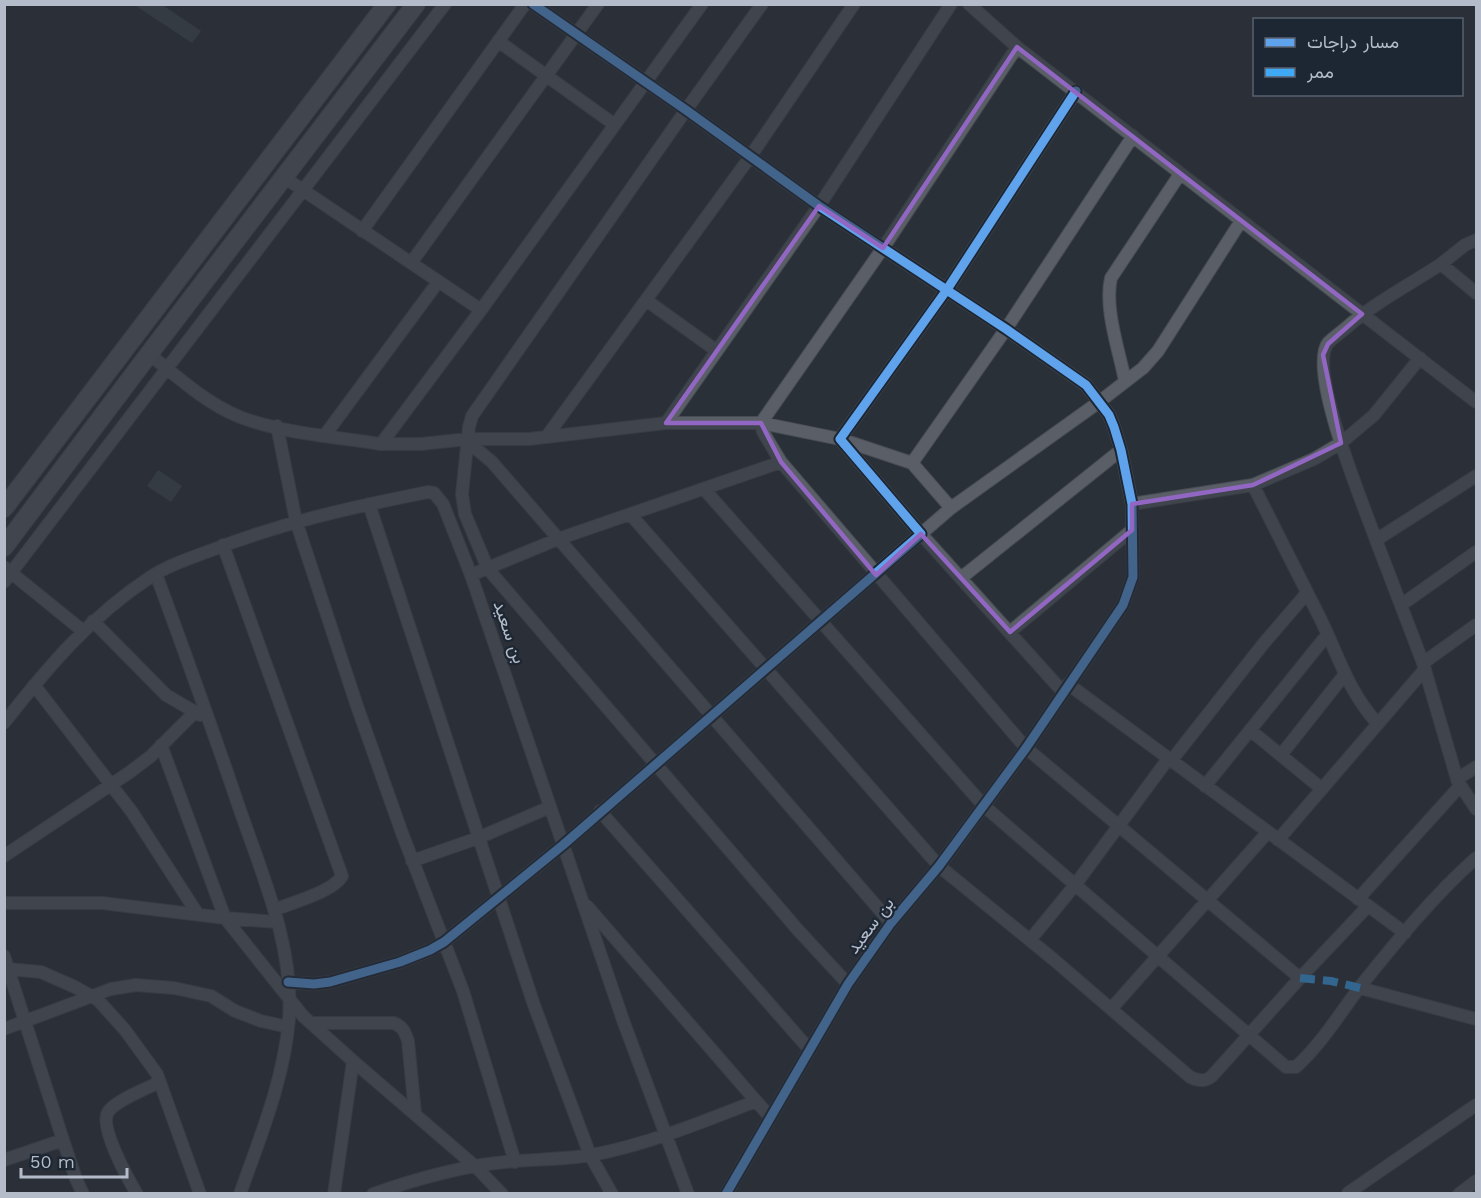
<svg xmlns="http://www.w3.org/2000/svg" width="1481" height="1198" font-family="'Work Sans',Vazirmatn,sans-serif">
  <rect width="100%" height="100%" fill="#2a3038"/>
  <path fill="#444950" d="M133,4H161L201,31L192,43Z
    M158,470L182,486L171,502L147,486Z"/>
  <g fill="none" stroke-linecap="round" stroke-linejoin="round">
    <defs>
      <path id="minor" d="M533,4L686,110L819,206L1006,329L1086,385L1109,415L1114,427L1121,450L1132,504L1133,577L1123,605L1026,748L939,866L891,923L848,984L726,1194
        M762,4L686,110L472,416L469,427L462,494L465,514L488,569L798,930L848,984
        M969,4L1017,47L1476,402
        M498,41L615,125
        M1017,47L883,248L761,423L763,432L781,462L1026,748L1300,978
        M285,178L481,310
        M362,231L525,4
        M411,263L598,4
        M1441,264L1465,245L1476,240
        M1476,293L1441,264C1409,285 1374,303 1346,328C1340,333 1333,338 1328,343C1307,370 1364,506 1376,540L1476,476
        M646,300L717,351
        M149,354C176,376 207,404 240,417C281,433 337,437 381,444L481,310L702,4
        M1125,381C1119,350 1104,308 1111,278L1180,174
        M666,423L819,206L951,4
        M277,426L296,521L357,706L402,833L463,991L515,1162
        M325,435L438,282
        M547,436L750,157L854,4
        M468,442L492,462L891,923
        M381,444H421L468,439H529L666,423H761L840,439L912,463
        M912,463L1006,329L1133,136
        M912,463L951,508L921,534L1063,692
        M1253,485C1275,529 1297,572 1319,616C1339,656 1347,690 1378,724
        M704,489L984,806L1286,1067H1296C1321,1044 1339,1015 1359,988C1395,943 1433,896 1476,858
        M369,504L534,1005L590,1155L612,1194
        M1132,504L1253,485L1314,459L1341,443L1374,415L1420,358
        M951,508L1099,402L1143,368L1158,351L1241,221
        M630,514L939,866L1053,959L1190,1077C1199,1081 1205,1082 1212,1076L1300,978L1368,906
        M1376,540L1423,663L1457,779L1476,767
        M223,545L342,876C333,892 291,903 274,910
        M4,567L83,631
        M156,574C185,653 214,733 241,813C264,879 294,948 289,1019C284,1080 260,1137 240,1194
        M961,578L1121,450
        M4,582L445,4
        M1401,605L1476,552
        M93,621L166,695L200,715
        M1010,632L1132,530
        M1423,663L1476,625
        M1068,684L1405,933
        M34,685L132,812L197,913
        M4,723C47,668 91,616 149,578C168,565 191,558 212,550C284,522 353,507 428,492L434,493L443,504L471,575
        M1250,730L1322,789
        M161,745L225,918L303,1016L353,1061L476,1167L502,1194
        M1281,755L1345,674
        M1171,761L1264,643L1307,593
        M1457,780L1476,809
        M1205,786L1327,635
        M600,811L809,1049
        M1278,840L1425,669
        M4,856L130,772L151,756L195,712
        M412,861L478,838L550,807
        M1358,899L1460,786
        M4,903H102L225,918L277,922
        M587,906L770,1117
        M1030,940L1075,885L1168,759
        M4,956L63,1140L76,1179L83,1194
        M8,969L41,972L75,987L98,1000L125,1030L157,1074L200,1194
        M288,982L314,984L330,982L400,962L430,950L444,942L563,845L921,534L840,439L946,291L1076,91
        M1360,988L1476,1019
        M1111,1009L1268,832
        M311,1023H394C403,1027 405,1032 408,1041L415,1113
        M4,1029L111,989L136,985L174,988L211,996L235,1011L261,1021L288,1027
        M4,1160L63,1140
        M1348,1193L1476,1105
        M137,1194C128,1179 99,1127 108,1112C115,1101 147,1088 160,1082
        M334,1194L353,1061
        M373,1194C413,1180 454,1168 496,1163C528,1159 561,1160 592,1155C649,1144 702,1122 756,1101
        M688,1194L624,1023L471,575L558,539L781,462
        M1459,1194L1476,1181"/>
      <path id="primary" d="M4,508L387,4
        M4,547L149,354L416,4"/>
    </defs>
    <use href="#minor" stroke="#484c53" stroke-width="14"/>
    <use href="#primary" stroke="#484c55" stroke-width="20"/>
    <use href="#minor" stroke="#5a5e66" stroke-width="12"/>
    <use href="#primary" stroke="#5c6168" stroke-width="18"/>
    <path stroke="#3fa9f5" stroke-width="8" stroke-dasharray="15 8" stroke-linecap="butt" d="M1300,978L1331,981L1360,988"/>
    <defs>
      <path id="cycleway" d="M533,4L686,110L819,206L1006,329L1086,385L1109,415L1114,427L1121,450L1132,504L1133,577L1123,605L1026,748L939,866L891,923L848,984L726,1194
        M288,982L314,984L330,982L400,962L430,950L444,942L563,845L921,534L840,439L946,291L1076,91"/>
    </defs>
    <use href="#cycleway" stroke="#1d2633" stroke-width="13"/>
    <use href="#cycleway" stroke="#60a3ed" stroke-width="9"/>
  </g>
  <path d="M0 0H1481V1198H0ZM1017,47L1362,314L1328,344L1323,355L1341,443L1253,485L1132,504V530L1010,632L921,534L876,575L781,462L761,423H666L819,206L883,248Z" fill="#2a3038" fill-opacity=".55" fill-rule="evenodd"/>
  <path fill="none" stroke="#9266c3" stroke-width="4.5" stroke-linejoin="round" d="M1017,47L1362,314L1328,344L1323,355L1341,443L1253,485L1132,504V530L1010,632L921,534L876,575L781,462L761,423H666L819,206L883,248Z"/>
  <g text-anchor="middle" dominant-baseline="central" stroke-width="4.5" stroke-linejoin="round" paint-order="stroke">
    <g font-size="18" fill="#b4bcc9" stroke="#1d2633">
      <text transform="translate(510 632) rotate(71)">بن سعيد</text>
      <text transform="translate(870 925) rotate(-53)">بن سعيد</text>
    </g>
  </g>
  <rect width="1481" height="1198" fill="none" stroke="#b4bcc9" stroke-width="12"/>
  <rect x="1253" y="18" width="210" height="78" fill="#1d2633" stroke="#59626f" stroke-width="1.5"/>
  <rect x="1265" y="38" width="30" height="9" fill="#60a3ed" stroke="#59626f" stroke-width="1.5"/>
  <text x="1307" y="48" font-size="18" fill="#b4bcc9">مسار دراجات</text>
  <rect x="1265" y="68" width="30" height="9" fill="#3fa9f5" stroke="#59626f" stroke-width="1.5"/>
  <text x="1307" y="78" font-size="18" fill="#b4bcc9">ممر</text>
  <path d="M21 1168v9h106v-9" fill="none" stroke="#b4bcc9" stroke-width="3"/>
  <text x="30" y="1168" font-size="18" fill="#b4bcc9" stroke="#1d2633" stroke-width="4.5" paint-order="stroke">50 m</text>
</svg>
